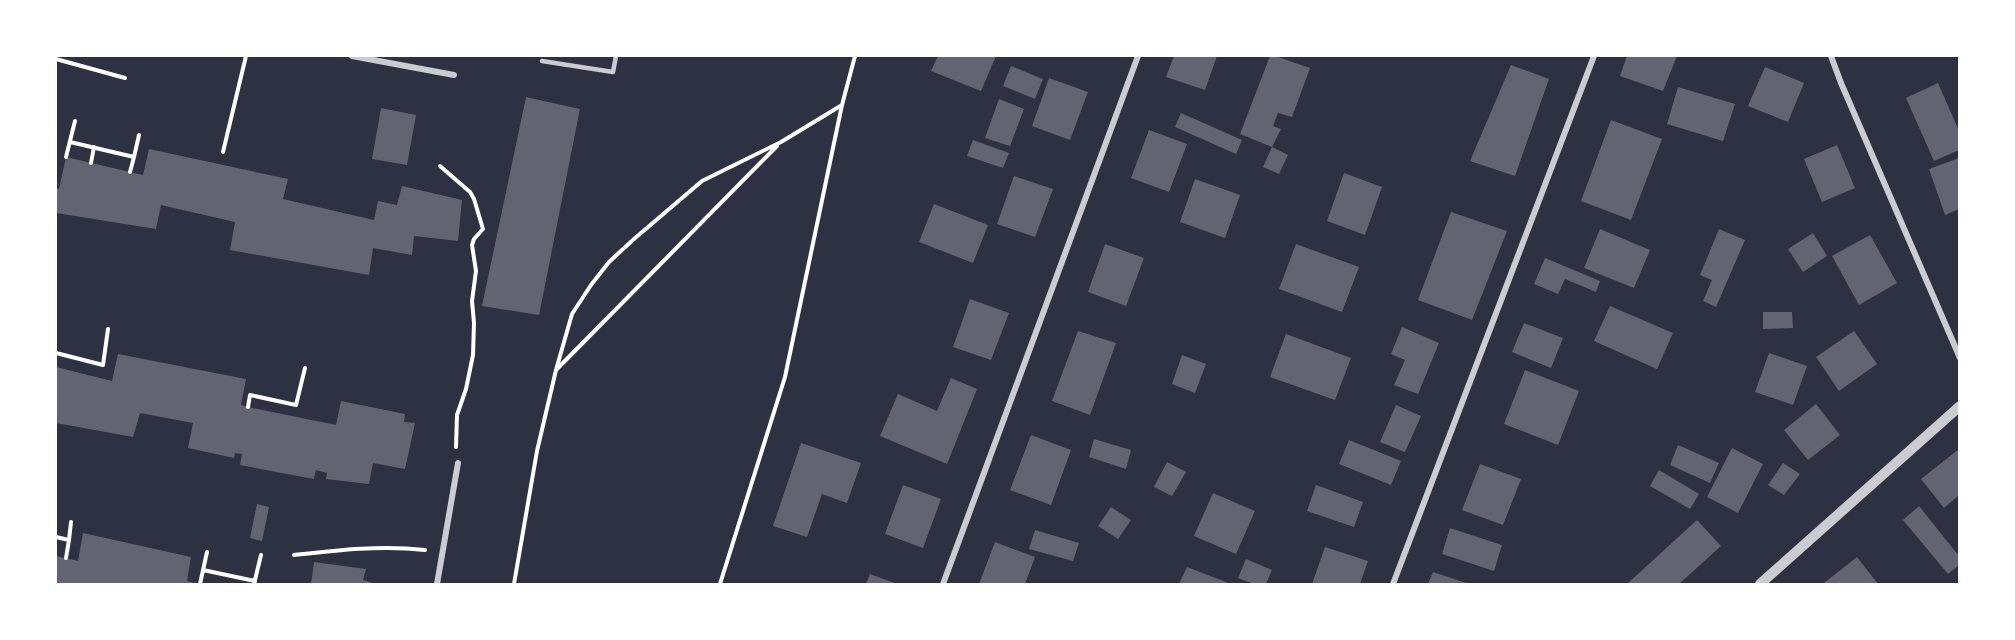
<svg xmlns="http://www.w3.org/2000/svg" width="2015" height="640" font-family="Quicksand,sans-serif">
  <rect width="100%" height="100%" fill="#2d3142"/>
  <path fill="#626471" d="M938,56H996L981,91L931,71Z
    M1174,56H1217L1205,90L1166,77Z
    M1270,56H1275L1310,68L1292,117L1278,113L1273,126L1281,129L1272,147L1240,134Z
    M1627,56H1677L1663,91L1620,76Z
    M1511,65L1549,79L1515,176L1470,161Z
    M1011,66L1043,79L1035,99L1003,86Z
    M1765,67L1804,83L1788,122L1748,106Z
    M1049,78L1088,92L1070,140L1032,126Z
    M1938,83L1959,131V150L1934,161L1906,98Z
    M1678,87L1735,104L1723,141L1667,124Z
    M526,97L580,109L539,315L482,306Z
    M999,99L1024,109L1010,146L985,138Z
    M381,108L416,115L407,165L372,159Z
    M1181,113L1242,140L1236,154L1175,127Z
    M1611,120L1662,139L1631,220L1581,201Z
    M1149,130L1187,144L1169,192L1131,178Z
    M973,140L1009,153L1003,168L967,156Z
    M1837,145L1855,188L1822,202L1804,159Z
    M1272,147L1288,155L1279,174L1263,167Z
    M149,149L288,179L283,199L374,220L378,201L397,205L402,186L462,200L458,241L414,236L412,255L373,248L369,275L230,250L235,222L161,205L156,229L56,213V188L59,189L66,157L143,175Z
    M1959,158V209L1945,215L1929,169Z
    M1344,173L1382,187L1365,235L1327,221Z
    M1014,176L1053,189L1035,237L997,224Z
    M1195,179L1240,195L1225,238L1180,222Z
    M934,204L988,225L973,263L919,242Z
    M1451,212L1507,231L1472,320L1418,300Z
    M1600,229L1650,250L1634,288L1584,268Z
    M1719,229L1745,240L1716,307L1703,301L1712,280L1700,275Z
    M1813,233L1827,256L1803,272L1788,249Z
    M1870,235L1897,283L1859,305L1832,256Z
    M1105,244L1144,258L1126,306L1088,292Z
    M1296,244L1359,267L1342,312L1279,289Z
    M1545,258L1600,281L1596,292L1565,279L1558,294L1534,284Z
    M970,299L1009,313L991,360L953,347Z
    M1610,306L1673,333L1657,369L1594,341Z
    M1763,312H1792L1793,328L1763,329Z
    M1524,323L1563,338L1551,368L1512,352Z
    M1402,327L1439,343L1418,394L1394,385L1405,360L1391,354Z
    M1078,331L1116,343L1090,415L1052,401Z
    M1854,331L1877,364L1839,391L1816,357Z
    M1286,334L1351,358L1335,400L1270,377Z
    M1769,353L1807,366L1793,405L1755,392Z
    M118,354L246,379L241,405L248,407L336,425L341,401L405,414L404,422L415,423L405,469L373,463L369,484L326,479L327,473L316,470L314,479L240,465L242,454L235,453L234,458L188,448L193,423L140,413L133,437L56,423V367L112,381Z
    M1182,355L1206,364L1195,393L1172,384Z
    M1525,370L1579,391L1558,445L1504,424Z
    M951,378L977,389L947,464L880,436L898,394L937,411Z
    M1816,404L1840,435L1808,460L1784,430Z
    M1396,405L1421,416L1405,452L1380,442Z
    M1031,435L1071,450L1051,505L1010,490Z
    M1094,439L1131,450L1126,469L1089,457Z
    M1349,440L1401,461L1391,485L1339,464Z
    M801,443L861,463L847,503L822,494L807,537L773,526Z
    M1678,445L1719,463L1710,483L1670,465Z
    M1732,448L1763,464L1738,513L1707,497Z
    M1959,449V495L1944,508L1921,479Z
    M1167,462L1186,472L1172,496L1154,487Z
    M1783,463L1800,474L1784,495L1768,485Z
    M1480,464L1521,479L1503,525L1462,510Z
    M1659,470L1699,494L1690,509L1650,486Z
    M903,485L941,499L923,548L885,534Z
    M1316,485L1363,502L1354,527L1307,511Z
    M1213,493L1255,511L1236,554L1194,536Z
    M257,504L269,507L262,541L250,538Z
    M1919,506L1959,556V565L1948,574L1903,520Z
    M1111,507L1131,520L1118,539L1098,526Z
    M1697,520L1721,546L1679,584H1627Z
    M1450,528L1502,545L1494,571L1442,554Z
    M1035,530L1079,543L1073,561L1029,549Z
    M83,533L191,557L187,581L198,584H56V556L78,561Z
    M995,542L1035,557L1025,584H979Z
    M1325,547L1368,561L1360,584H1312Z
    M1857,557L1878,584H1825L1824,583Z
    M1246,559L1272,570L1266,584H1254L1238,578Z
    M314,562L366,569L363,580L373,583V584H311Z
    M1187,567L1231,584H1179Z
    M1433,572L1469,584H1428Z
    M870,574L897,584H866Z"/>
  <g fill="none" stroke-linecap="round" stroke-linejoin="round">
    <path stroke="#fff" stroke-width="4" d="M56,59L125,78
      M70,142L134,157L139,135
      M223,152L246,56
      M66,157L75,121
      M91,163L94,147
      M440,166L470,192L474,199L483,229L474,239L472,245L476,271L472,301L474,323L473,355L466,389L457,415L456,447
      M130,172L134,157
      M56,353L103,365L108,329
      M557,369L777,146
      M248,407L250,395L296,405L305,368
      M56,537L69,540L71,522
      M294,555C338,550 381,545 425,550
      M66,558L69,540
      M203,570L255,581
      M200,584L207,552
      M254,584L261,555
      M514,584L537,451L556,370L572,314L591,285L609,262L634,239L702,181L781,142L842,105
      M720,584L785,377L842,105L855,56"/>
    <path stroke="#caccd0" stroke-width="4.5" d="M542,61L613,72L616,56"/>
    <path stroke="#caccd0" stroke-width="6" d="M352,56L454,75
      M1831,56L1841,83L1960,358
      M437,584L458,463
      M943,584L1138,56
      M1393,584L1594,56"/>
    <path stroke="#caccd0" stroke-width="10" d="M1760,584L1960,406"/>
  </g>
  <rect width="2015" height="640" fill="none" stroke="#ffffff" stroke-width="114"/>
</svg>
